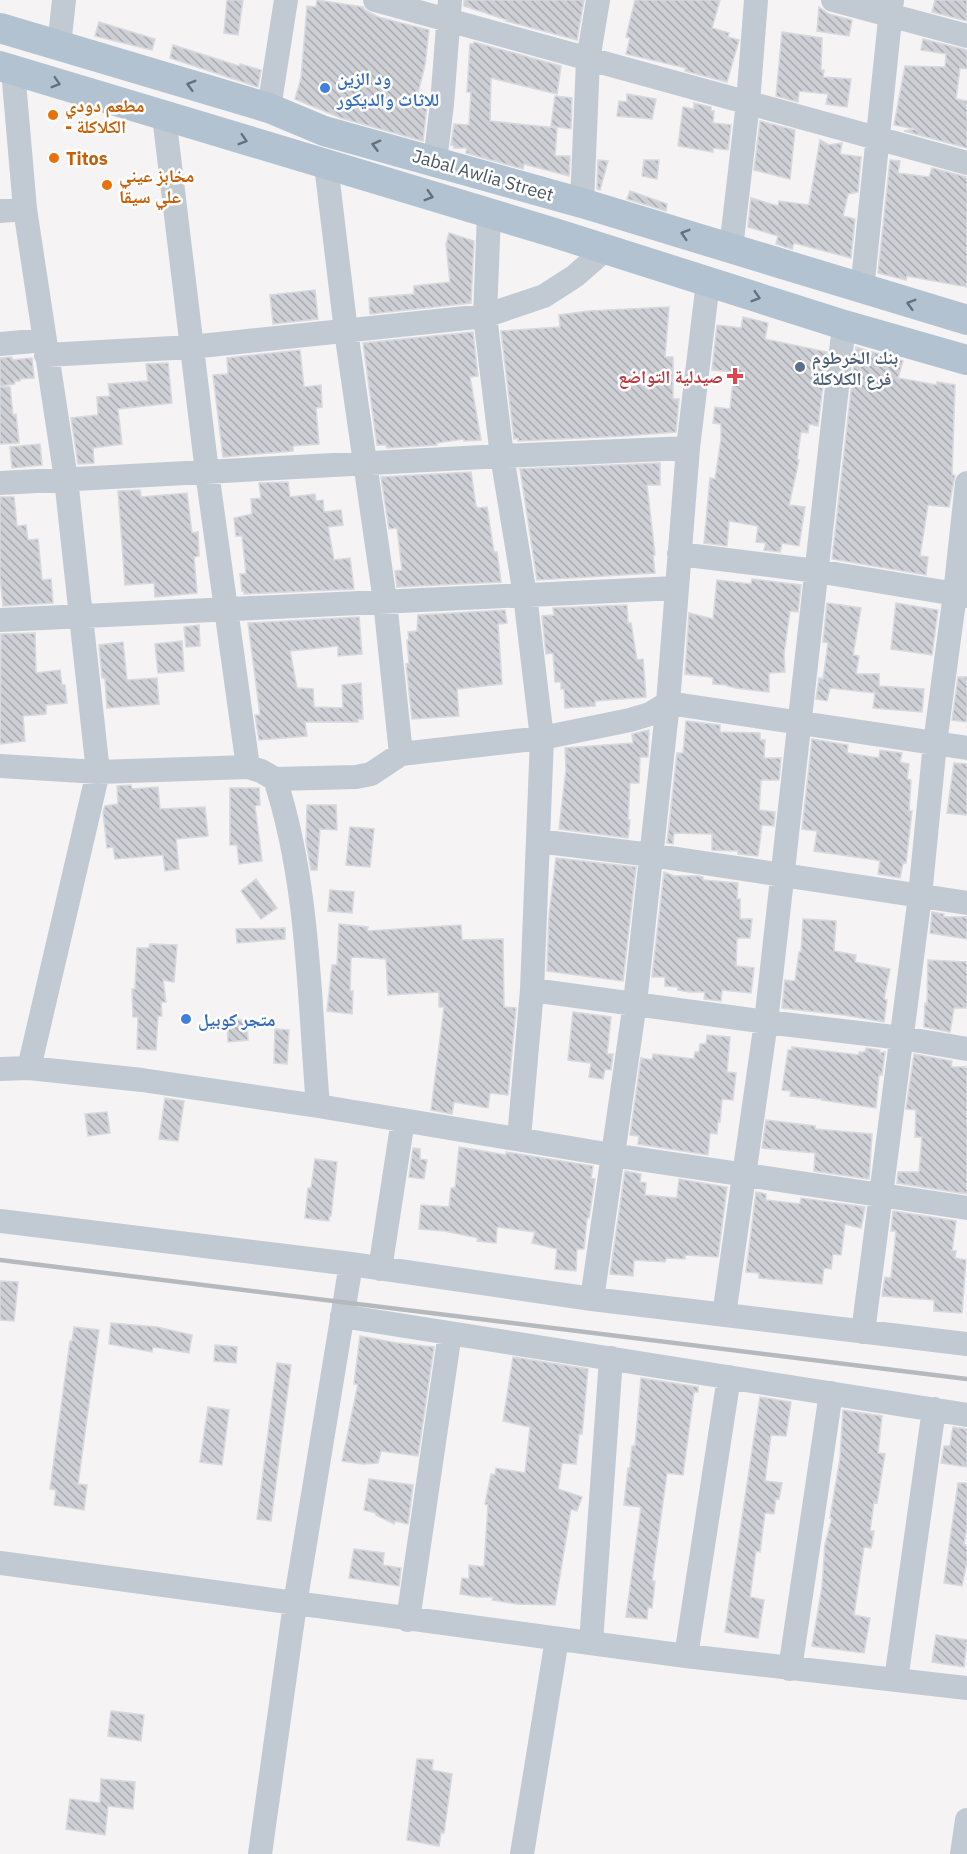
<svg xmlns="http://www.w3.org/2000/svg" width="967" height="1854" font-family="'IBM Plex Sans','Noto Naskh Arabic',sans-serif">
  <defs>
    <pattern id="building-back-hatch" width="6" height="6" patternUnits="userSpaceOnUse" patternTransform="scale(1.5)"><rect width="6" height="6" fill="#cdcfd5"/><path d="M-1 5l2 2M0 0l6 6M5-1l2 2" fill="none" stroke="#a8abb0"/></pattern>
  </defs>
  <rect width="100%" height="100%" fill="#f5f3f3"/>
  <path fill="url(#building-back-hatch)" stroke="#d7d9de" stroke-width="1.5" d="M227,0H243L238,35L224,33Z
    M317,0L363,7L365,10L378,17L429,30L425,65L417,97L425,98V105H427L423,141L341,118L295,99L301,78L307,6L316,7Z
    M464,0H584L577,40L506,21L507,20L464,6Z
    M635,0H720L712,28L729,33L728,37L739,40L727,82L685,71L686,68L626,54L630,38L626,37Z
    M935,0H967V21L932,12Z
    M819,7L829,14L852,20L849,36L817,31Z
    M99,22L155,39L152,50L95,36Z
    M782,32L822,38L821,70H824L823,77L851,79L847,107L826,104L828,94L799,91L798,102L776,96Z
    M923,39L967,50V69L960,68L956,99L967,101V148L904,131L915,129L894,125L905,66L945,67L946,54L921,50Z
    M474,42L561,66L557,94L491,78L490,121L557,128L555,156H570L569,176L524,164L523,169L466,153L467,148H454V146L451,145L454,124L469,125L471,92H467L470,44H473Z
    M173,45L239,66L240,64L261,70L258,87L170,58Z
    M627,94L656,99L652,119L617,116L619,101L627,102Z
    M555,96L572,98L571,129L551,126Z
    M694,103L711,107V111H714L713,123L731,125L728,150L713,148V152L678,146L683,107L694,109Z
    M760,121L795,130L790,179L754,170Z
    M820,140L829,145L842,143L840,154L861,157L858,192L848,194L843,216L855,219L851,258L794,243L792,249L776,244L778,236L748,227L751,198L778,206L779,201L809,205Z
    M598,160L608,161L600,190L597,189Z
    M644,160H659L657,179L642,176Z
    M890,160L900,161L898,173L929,177L932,168L967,177V287L907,276L906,280L878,273Z
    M630,191L667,204L666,211L627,199Z
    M449,233L474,241L471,303L370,314L369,298L414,294V286L450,282L446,244Z
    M315,290L318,319L273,324L270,295Z
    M669,307L665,357H673V399H679L676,432L624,436L518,441V438L514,439L501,331L560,327L559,315L589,311Z
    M743,317L768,323L765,339L827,352L818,426L809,424L808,433L801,432L797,460H799L789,505L805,507L799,546L782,543L780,552L764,550L766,543L756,542L758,526L729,521L727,546L704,543L710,478L715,479L721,439V424L713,423L715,407L730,409L734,372L712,370L717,325L741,328Z
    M473,332L478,376L470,377L481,440L464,441V439L436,443L437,445L387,448L386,445H377L363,343Z
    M856,347L903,361L898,378L937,385V382L955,385L952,475H955L949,507L928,505L920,556L928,557L926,575L832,559Z
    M300,350L304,387L321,385L322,407L316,408L319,444L293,446V451L223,457L213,375L228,374L227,358Z
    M12,357V360L32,358L34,378L20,379V381H14L15,384L0,386V358Z
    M168,363L172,403L118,409L122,444L93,448L94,463L78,464L71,418L98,415L97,397L110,396L108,384L148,381L146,364Z
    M0,387H10L13,415L16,414L19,443L0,444Z
    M40,444L42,465L12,468L10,447Z
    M660,463V485H647L655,555H653L655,573L537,580L520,469Z
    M471,472L476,506L478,508L487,507L494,552H497L501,582L397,587L395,571L402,570L397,528L389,529L381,477Z
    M288,482L290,497L315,494L316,501L323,500L324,512L341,510L343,525L328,527L334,560L350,558L354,589L244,594V591H242L240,574H246L242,536H236L234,518L252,514L251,499L261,498L259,483Z
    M140,490L141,497L187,493L192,533L198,532L199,556L194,557L197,593L155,597L154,583L125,585L118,491Z
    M0,497H14L17,526L26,525L28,540L38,539L42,580L51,579L53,603L3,606L0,576Z
    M752,579L801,585L798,612L790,611L784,654L785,672L769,673V692L736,688L727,686V685L713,684V678L710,677L685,674L689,613L713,619L717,580L751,584Z
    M827,603L861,608L853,655L859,656L856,674H879V686L924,689L922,712L873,708L875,693L830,688L827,701L816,699L819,678L823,679L828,643L823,642Z
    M896,603L938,610L932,655L891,649Z
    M627,605L628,623H631L637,660L643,659L646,697L595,701V706L565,708L564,689H561V682H555L553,653L546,654L542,616L554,615L553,608Z
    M505,610L507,623L498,624L502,684L457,689L459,716L412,719L406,664L409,663L407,640H409L408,632L417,631L418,615Z
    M359,617L362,654L338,656V646L290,651L297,688L313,689L314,707L343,708L342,685L361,683L363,719H358V722H305L307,736L259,740L255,715H260L248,623Z
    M199,625L200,646L186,647L184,627Z
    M35,633L36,673L60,670L62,685H65L67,703L46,705V714L23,716L25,741L0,744L1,634Z
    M182,641L184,671L158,673L155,644Z
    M123,642L127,680L157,678L159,704L107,708L105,678H102L99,645Z
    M958,677H967V722L952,720Z
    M686,721L720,725V732L760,733V740H765L764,758H781L779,780H761L759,810L775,812L774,826L762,825L758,856L738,854V851L712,850V834L674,833L673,844L667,843L677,753H683Z
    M649,730L648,757H640L639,783H630L628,820H630L628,838L559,829L566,769L565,748L633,743L632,734Z
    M812,739L848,745L847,753L879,758L880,750L902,753L900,762L909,764L907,779L911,780L909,811H912L906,863H903L900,878L878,874L880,861L876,860L814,851L817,831L802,829Z
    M954,763L967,764V815L947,813Z
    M131,785L132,789L158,787L160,809L205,807L208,836L176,839L179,869L165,871L163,855L115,859L113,847L107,848L103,812L105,806L118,804L117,786Z
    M230,788H259L260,805L255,806L262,861L239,864L237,845H230Z
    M307,805H336L337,830L320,829L317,870H311L306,842Z
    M350,827L374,829L370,867L346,865Z
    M556,858L636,867L623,981L547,971L549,915Z
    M664,872L674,876H697L703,877V880L738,883L737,899H740V919H752L750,938H737L736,966L754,968L751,993L722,990L721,1001L704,999L705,992H689L678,990V987L665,986V977H652Z
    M256,879L277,908L261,919L241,891Z
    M330,890L354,892L352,913L328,911Z
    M932,912L944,914L943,917H967V939L930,933Z
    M803,919L836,921L834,951L856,955L855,962L890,969L884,999L887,1000L884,1022L844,1015L782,1008L785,980L795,981L799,952H801Z
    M339,924L368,927L367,931L461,925L462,940L503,939L504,1007L516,1008L508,1095L490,1093L488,1108L454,1102L452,1114L431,1110L444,1007H439V992L388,995L386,959L351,957L350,991H353L352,1014L327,1011L332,965H337Z
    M285,928V939L237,943L236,929Z
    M150,944L177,945L174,982L163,980L166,1002H161L162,1016H158L156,1050L137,1049L138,1017H133L132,989H135L137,948H149Z
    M928,960L967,962V1008H954L950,1032L924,1027L925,1003L927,1004Z
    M573,1012L611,1017L607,1054H613L611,1070L605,1069L603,1079L589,1077L591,1063L568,1060Z
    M227,1020H247L248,1040L228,1042Z
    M275,1029L289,1030L287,1064L274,1063Z
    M707,1035L730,1037L727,1072L736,1073L733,1100L722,1099L720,1122L718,1121L717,1134L710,1133L708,1155L638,1144L639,1136L630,1135L641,1058L652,1060L653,1054L694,1059L695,1052H699L700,1044H706Z
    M792,1047L859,1055V1052H865L866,1048L880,1050L879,1053L885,1052L882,1075H879L876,1108L822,1100V1099L790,1096L791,1091L782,1090L788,1050H792Z
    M914,1054L952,1061L951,1067H967V1194L897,1183L898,1172H919L922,1137H915L916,1110L906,1109Z
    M165,1098L184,1101L178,1141L159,1139Z
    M107,1112L110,1133L88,1136L85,1114Z
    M766,1120L815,1126V1129L872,1134L869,1179L814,1171L815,1153L762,1148Z
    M459,1147L506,1155V1152L593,1166L591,1178L595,1179L589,1218H587L584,1249H577L576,1271L555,1269L557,1249L532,1243L535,1232L497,1227L496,1243L477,1241L478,1238L445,1231L419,1229L421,1205L449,1207L451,1188H455Z
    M413,1148L420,1149V1159L427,1160L424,1179L409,1177Z
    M315,1159L337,1162L331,1216H329V1221L305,1218L308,1188H311Z
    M625,1171L641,1174L640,1182L646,1183L645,1195L677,1198L679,1179L727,1187L718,1257L685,1255V1259L666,1258L665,1262L634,1260L633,1276L610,1274Z
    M756,1192L766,1194V1200L800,1204L801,1198L865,1207L861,1228L845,1224L841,1255L833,1254L831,1269L824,1268L822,1284L759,1278V1273L746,1272Z
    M893,1211L956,1221L952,1251H956L955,1258L966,1260L962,1313L934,1311V1300L882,1296L885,1277L891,1278L896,1231H891Z
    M0,1281L18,1282L14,1321L0,1320Z
    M111,1323L157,1327L192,1335L189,1353L153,1347L152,1352L109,1344Z
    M74,1327L99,1330L78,1484L87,1485L84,1510L54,1505L56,1490L50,1489L70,1341H72Z
    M360,1336L397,1343L434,1347L418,1456L381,1451L378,1463L363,1464L342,1461L358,1384H354Z
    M215,1345L237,1347L236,1363L214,1361Z
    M513,1357L588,1369L582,1434H579L576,1464L562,1463L558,1489L582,1497L577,1511L571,1509L555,1605L517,1604L492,1600L493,1597H477L460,1594L462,1578L469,1579V1565L484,1567L488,1505L485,1504L491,1474L495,1475L496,1468L525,1473L530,1427L503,1421Z
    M277,1363L291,1365L271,1521L257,1519Z
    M641,1378L698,1387V1392H694L683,1475L667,1473L652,1581H655L652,1608L648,1607L647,1619L626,1617L641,1507L624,1505L628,1468H630L632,1446H635Z
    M760,1397L791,1402L786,1436L771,1435L765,1481L782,1483L779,1499L776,1498L774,1514L765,1513L760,1552L756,1551L750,1597L764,1600L758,1638L725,1632Z
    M208,1407L229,1410L222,1465L200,1462Z
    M843,1410L882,1416L878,1453L885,1454L877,1503L874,1502L870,1531H874L871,1548L864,1547L854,1615L870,1618L864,1653L812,1646L822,1587L825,1544L832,1518H830L840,1458Z
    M953,1427L967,1429V1467L941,1463L944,1446H950Z
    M369,1479L413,1485L408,1524L395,1521L394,1524L376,1515V1513L364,1510Z
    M958,1483H967V1526L964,1545H967V1561L962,1586L944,1583Z
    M354,1549L384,1553L383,1565L401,1568L399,1586L349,1578Z
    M936,1635L967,1640L964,1667L932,1662Z
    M111,1711L144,1715L141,1741L108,1736Z
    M417,1759L433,1760L432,1770L452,1774L444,1833H441L439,1846L407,1840Z
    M101,1779L135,1782L133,1809L108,1806L105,1835L66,1829L70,1799L100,1803Z"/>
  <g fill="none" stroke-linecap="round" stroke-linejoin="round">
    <path stroke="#c1cad2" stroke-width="24" d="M375,0L967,163
      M833,0L967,36
      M59,46L64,0
      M13,70L25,209L66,479L98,772L29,1068
      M269,108L286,0
      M164,116L207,472L248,767
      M435,161L442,104L450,0
      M326,165L346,331L385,601L401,754
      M582,203L588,60L598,0
      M0,211L25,209
      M489,214L485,316L502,456L525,595L542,738L532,990L519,1138
      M731,248L748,103L756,0
      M862,290L892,0
      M0,344L44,340
      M46,355L191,347L485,316L544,296L575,276L606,249
      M0,483L502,456L688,448
      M679,554L817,571L967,596
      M0,620L676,588
      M0,766L98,772L248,767L261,771L275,779L356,777L371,774L401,754L542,738L630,720L650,714L668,703L967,748
      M275,779C309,883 309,998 318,1106
      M538,841L651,855L967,903
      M532,990L766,1022L902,1038L967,1049
      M0,1069L29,1068L142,1080L318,1106L612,1155L967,1208
      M0,1221L351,1264L592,1299L967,1344
      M380,1269L403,1120
      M592,1299L635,1003L668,703L688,448L708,282
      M724,1315L766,1022L844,325
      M342,1316L967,1415
      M863,1332L920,896L935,743L955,594L967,483
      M0,1563L686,1656L967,1688
      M408,1620L450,1333
      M591,1643L611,1358
      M686,1656L729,1377
      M790,1669L831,1393
      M896,1680L934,1409
      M260,1854L295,1604L351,1264
      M522,1854L557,1639
      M962,1854L967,1820"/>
    <path stroke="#b3c2d1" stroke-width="30" d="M0,28L269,108L324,131L582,203L967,320
      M0,66L555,233L844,325L967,360"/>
    <path stroke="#b5b8bd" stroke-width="4.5" d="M0,1260L967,1379"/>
  </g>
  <defs><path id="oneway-chevron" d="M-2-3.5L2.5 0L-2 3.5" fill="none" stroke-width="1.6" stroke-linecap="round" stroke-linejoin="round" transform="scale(1.5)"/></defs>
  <g stroke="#64717d">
    <use href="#oneway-chevron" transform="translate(56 83) rotate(17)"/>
    <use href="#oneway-chevron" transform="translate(191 85) rotate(-164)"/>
    <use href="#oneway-chevron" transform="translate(243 140) rotate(17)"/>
    <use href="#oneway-chevron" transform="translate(376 145) rotate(-165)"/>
    <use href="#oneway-chevron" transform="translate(429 196) rotate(17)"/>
    <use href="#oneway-chevron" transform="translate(685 234) rotate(-163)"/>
    <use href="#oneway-chevron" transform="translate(756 297) rotate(17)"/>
    <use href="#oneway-chevron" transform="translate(911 304) rotate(-164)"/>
  </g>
  <g fill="#3f7fe0" stroke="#fff" stroke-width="2">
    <circle cx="325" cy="88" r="6"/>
    <circle cx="186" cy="1019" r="6"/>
  </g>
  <g fill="#e8710a" stroke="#fff" stroke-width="2">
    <circle cx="53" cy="115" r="6"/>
    <circle cx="54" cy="158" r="6"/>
    <circle cx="107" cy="185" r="6"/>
  </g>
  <circle fill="#5c6f8a" stroke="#fff" stroke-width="2" cx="800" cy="367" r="6"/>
  <path fill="#e0444e" stroke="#fff" stroke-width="2" d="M732 367h6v6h6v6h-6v6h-6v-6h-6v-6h6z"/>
  <g text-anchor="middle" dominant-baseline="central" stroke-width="5" stroke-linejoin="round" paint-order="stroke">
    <g font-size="18" font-weight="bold" fill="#366cbe" stroke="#fff" text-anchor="start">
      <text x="337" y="78">ود الزين<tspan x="337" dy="21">للاثاث والديكور</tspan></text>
      <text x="198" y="1019">متجر كوبيل</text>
    </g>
    <g font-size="18" font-weight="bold" fill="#c56008" stroke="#fff" text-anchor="start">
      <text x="65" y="105">مطعم دودي<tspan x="65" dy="21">- الكلاكلة</tspan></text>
      <text x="66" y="158">Titos</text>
      <text x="119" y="175">مخابز عيني<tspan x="119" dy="21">علي سيقا</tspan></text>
    </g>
    <g font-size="18" fill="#4a5661" stroke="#fff">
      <text transform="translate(483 175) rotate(16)">Jabal Awlia Street</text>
    </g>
    <g font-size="18" font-weight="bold" fill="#4e5e75" stroke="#fff" text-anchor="start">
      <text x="812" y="357">بنك الخرطوم<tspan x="812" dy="21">فرع الكلاكلة</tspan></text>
    </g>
    <g font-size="18" font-weight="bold" fill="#be3a42" stroke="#fff" text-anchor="end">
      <text x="723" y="376">صيدلية التواضع</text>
    </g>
  </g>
</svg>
